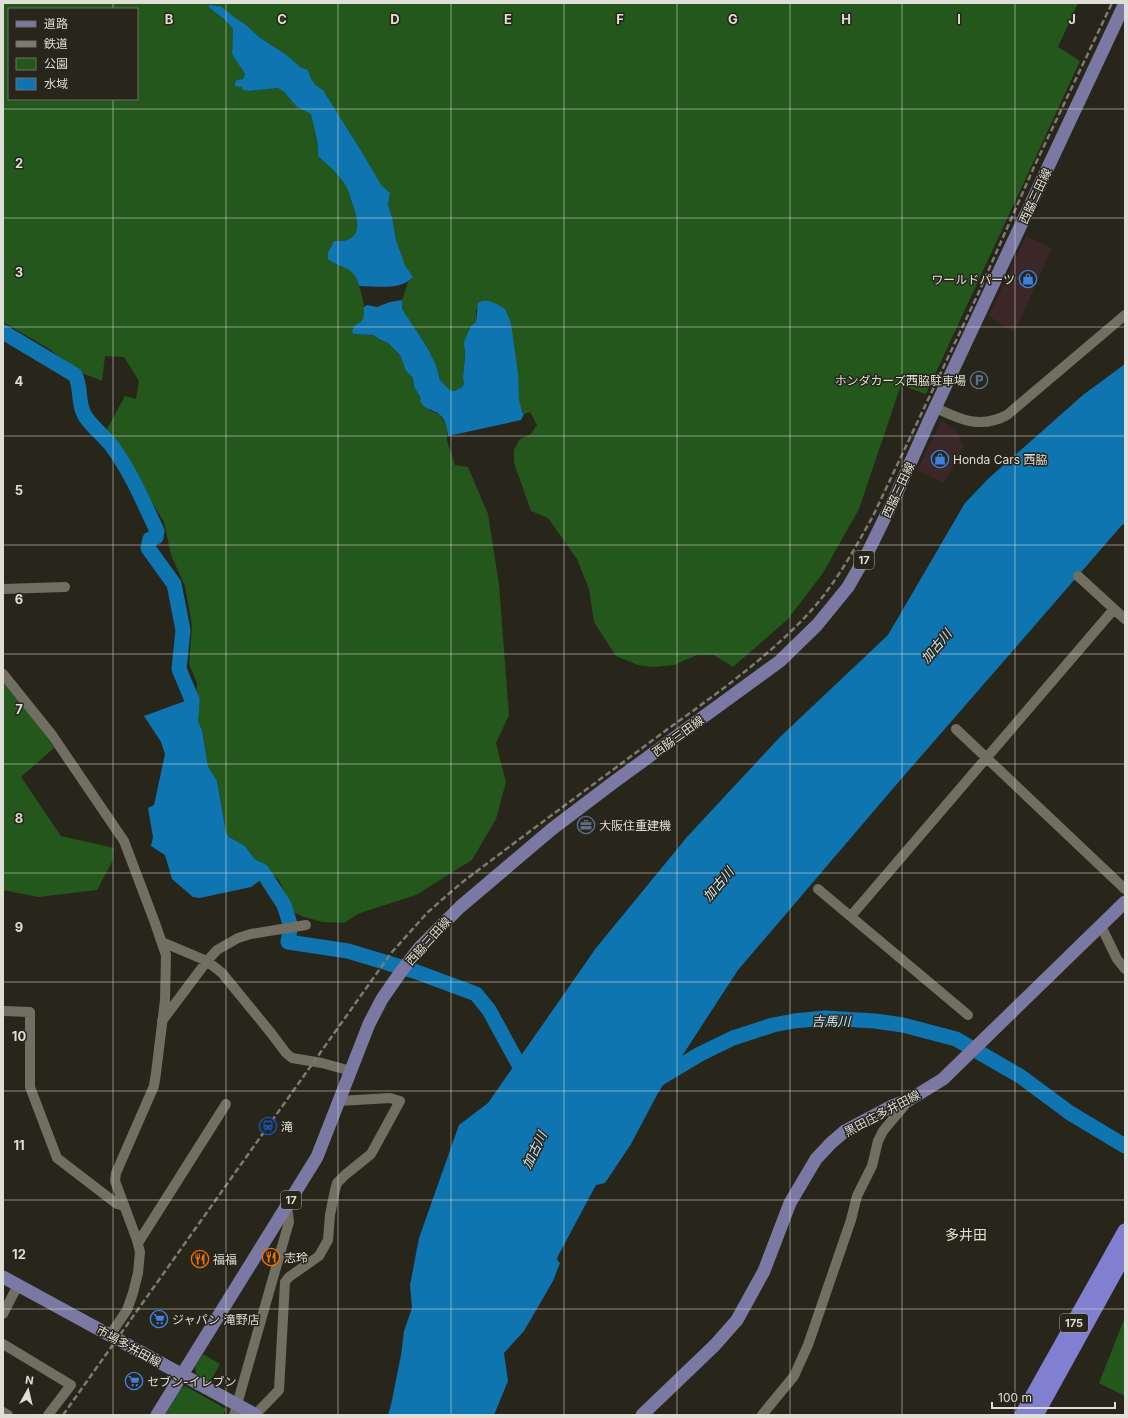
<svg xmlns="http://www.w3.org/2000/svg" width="1128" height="1418" font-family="Inter,'Noto Sans JP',sans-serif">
  <rect width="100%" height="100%" fill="#28261b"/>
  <path fill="#3b2727" d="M1026,236L1052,248L1014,333L989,316Z
    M942,420L957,432L964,447L944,483L917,470Z"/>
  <path fill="#23571b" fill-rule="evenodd" d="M3,3H1078L1058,47L1080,61L926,394L901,385L859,509L823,573L788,619L733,667L714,655H697L674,665L653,667L638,665L616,656L594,622L589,589L577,559L548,518L531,511L514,463V450L520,439L531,434L537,425L530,412L524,414C516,404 519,386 517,374C515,357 512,340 511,323L476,309V322L464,349L465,355L463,377L464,384L462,387L454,391H451L440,380L436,365L427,347L401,309L402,300L408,282L413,277L405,265L396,240L392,217L388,205L390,193L381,186L365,157L323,90C314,85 311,80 308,70L300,67L288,56L259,37L245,24L234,17L222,7H208L224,19L233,29L232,54L245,74L243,79L237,80L243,87L249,91L278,88L284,92L297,107L312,114C314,129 319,141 318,156C328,165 339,175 346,186C348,190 350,196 351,200C359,220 364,243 334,241L335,264C340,266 348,268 352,272C359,279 367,310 364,319C363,323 357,324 354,326V334L373,335L379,339L388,343L400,355L406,371L413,378L414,387L429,410L440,415L447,427V441L455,465L468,467L488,514L499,584L509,715L496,743L506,782L496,819L472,860L416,895L360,913L344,923L323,922L304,917L293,912L279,880L257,862L245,846L229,837L226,832L217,781L208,766L202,730L197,719L196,697L197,683L189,664L192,626L185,586L171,555L164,522L107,429L125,396L136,399L139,381L124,357L105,356L102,381L82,373L46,347L3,322ZM9,9H137V99H9Z
    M3,682L25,702L54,748L21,777L61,836L114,848L112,862L97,890L38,897L3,890Z
    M1125,1317V1396L1099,1383Z
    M203,1354L220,1364L210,1382L196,1374L195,1366Z
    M185,1386L226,1409L223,1415H165L181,1389Z"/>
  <path fill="#0e75b0" d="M210,5L222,7L234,17L245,24L259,37L288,56L300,67L308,70C311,80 314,85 323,90L365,157L381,185L390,193L388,205L392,217L396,240L405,265L413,277C400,291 377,286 359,286C354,265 342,270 328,259V253L334,241C364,243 359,220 351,200C350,195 348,190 346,186C339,175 328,165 318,156C319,141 314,129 311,114L297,107L284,92L278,88L249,91L243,90L242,87L235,86V83L237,80L243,79L245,74L232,54L233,29L224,19L208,7Z
    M402,300V309L427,347L436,365L440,380L451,391H454L462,387L464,384L463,377L465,355L464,342L471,326L476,322L478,303C486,297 497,304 505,309L511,323L518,374L519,400L522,412L524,414L521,420L448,436C447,429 446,420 440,415C434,409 425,411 420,401L421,398L414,387L413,378L406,371L400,355L388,343L379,339L373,335L354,334L352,332L354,326C365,320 364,319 364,307L367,305L377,307L390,302Z
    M1125,364V524L1122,525L896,785L738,970L658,1093L631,1144L605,1183L596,1185L558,1256L557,1260L560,1263L553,1281L524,1331L504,1353L508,1381L494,1415H388L391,1405L401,1355L404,1331L412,1308L410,1285L419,1238L459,1125L488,1103L596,948L687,837L779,738L888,635L965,503L989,478L1083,395Z
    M196,697L197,719L202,730L208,766L217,781L226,832L229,837L245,846L257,862L270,873L261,877L262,879L251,887L200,898L193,897L172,879L165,855L151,846L153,837L148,808L154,805L165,754L161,742L144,716Z"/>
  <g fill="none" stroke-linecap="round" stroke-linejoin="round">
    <path stroke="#0e75b0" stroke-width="15" d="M3,332L75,375C82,388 77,403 85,416C92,427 103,435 111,445C130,470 144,503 157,531L156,537L150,539L148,548L174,584L183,630L179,669L192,700L191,717
      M249,865L262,871L284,905L290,924
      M290,929L288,942L348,951L414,971L476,994L489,1010L519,1065L522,1081
      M655,1081L700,1054L733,1038L773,1025L794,1021L825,1018L875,1021L903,1025L956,1039L1020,1076L1070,1113L1125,1146"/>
    <path stroke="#716e62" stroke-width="10" d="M936,408C961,420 981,429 1007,415L1125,315
      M1078,576L1125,619
      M3,589L65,587
      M3,674L52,735L124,841L155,923L166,955L165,1000L156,1073L154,1086L116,1173L115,1181L137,1240L140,1252L138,1273L133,1293L127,1310L110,1335
      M956,729L1125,889
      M818,889L968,1015
      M851,916L1114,609
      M1101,926L1117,959L1125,969
      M162,942L207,961L222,973L271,1033L286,1053L292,1058L322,1063L351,1071
      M3,1011L30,1012V1087L57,1158L117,1204L124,1206
      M162,1021L207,961L217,950L238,938L251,934L306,925
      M138,1243L226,1104
      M3,1314L18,1285
      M3,1344L71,1385L48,1415
      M3,1412L8,1415
      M234,1415L289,1222L287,1206
      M255,1415L279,1390L285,1282L289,1277L319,1256L328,1240L330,1215L335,1190L337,1183L345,1175L371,1154L400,1101L390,1098L339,1101
      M762,1415L794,1376L808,1345L851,1220L857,1196L872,1166L878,1141L883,1131L909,1100"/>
    <path stroke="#7b78a3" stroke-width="13" d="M3,1277L256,1415
      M157,1415L317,1157L369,1024L382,999L400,973L420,947L460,907L552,829L614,782L780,661L817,625L848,587L867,554L895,497L929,421L1125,3
      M642,1415L715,1345L737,1320L764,1271L790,1203L816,1159L831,1143L845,1131L892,1106L909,1100L943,1079L1125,902"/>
    <path stroke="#817fcf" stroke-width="15" d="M1022,1415L1125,1231
      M1036,1415L1125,1254"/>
    <path stroke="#7c7a71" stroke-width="2.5" stroke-dasharray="6 3" stroke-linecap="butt" d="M63,1415L357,1001L392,952L428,912L460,884C527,833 594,784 661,734C712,697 765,660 808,614C835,585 854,550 873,516L978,294L1034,167L1112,3"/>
  </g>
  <path fill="none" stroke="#dfded7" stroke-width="1" stroke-opacity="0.55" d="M113,3V9M226,3V1415M338,3V1415M451,3V1415M564,3V1415M677,3V1415M790,3V1415M902,3V1415M1015,3V1415M113,99V1415M3,109H1125M3,218H1125M3,327H1125M3,436H1125M3,545H1125M3,654H1125M3,764H1125M3,873H1125M3,982H1125M3,1091H1125M3,1200H1125M3,1309H1125"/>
  <defs>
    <symbol id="shop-ring" viewBox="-11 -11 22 22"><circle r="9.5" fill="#28261b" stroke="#3f7fe0" stroke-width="1.5"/><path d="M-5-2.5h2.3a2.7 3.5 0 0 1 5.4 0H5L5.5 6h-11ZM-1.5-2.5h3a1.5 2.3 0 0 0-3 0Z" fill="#3f7fe0"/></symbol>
    <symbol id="parking-ring" viewBox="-11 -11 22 22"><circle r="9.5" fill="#28261b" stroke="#5c6f8a" stroke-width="1.5"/><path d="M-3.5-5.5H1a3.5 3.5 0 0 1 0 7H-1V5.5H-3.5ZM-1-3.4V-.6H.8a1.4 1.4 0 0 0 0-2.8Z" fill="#5c6f8a"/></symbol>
    <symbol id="office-ring" viewBox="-11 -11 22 22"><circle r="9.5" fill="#28261b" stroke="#5c6f8a" stroke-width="1.5"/><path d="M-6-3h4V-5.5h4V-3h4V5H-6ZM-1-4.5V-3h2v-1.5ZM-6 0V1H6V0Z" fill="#5c6f8a"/></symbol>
    <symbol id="station-ring" viewBox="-11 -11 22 22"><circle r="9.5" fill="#28261b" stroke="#1a4fb4" stroke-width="1.5"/><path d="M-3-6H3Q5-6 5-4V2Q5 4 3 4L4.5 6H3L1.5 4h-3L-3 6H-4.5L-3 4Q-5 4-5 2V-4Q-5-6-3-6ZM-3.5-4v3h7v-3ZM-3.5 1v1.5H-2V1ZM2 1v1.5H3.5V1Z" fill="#1a4fb4"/></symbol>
    <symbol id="restaurant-ring" viewBox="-11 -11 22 22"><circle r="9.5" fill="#28261b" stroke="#e8710a" stroke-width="1.5"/><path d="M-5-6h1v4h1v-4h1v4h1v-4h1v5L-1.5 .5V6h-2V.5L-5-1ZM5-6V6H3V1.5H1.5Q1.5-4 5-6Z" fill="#e8710a"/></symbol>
    <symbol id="supermarket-ring" viewBox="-11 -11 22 22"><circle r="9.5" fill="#28261b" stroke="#3f7fe0" stroke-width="1.5"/><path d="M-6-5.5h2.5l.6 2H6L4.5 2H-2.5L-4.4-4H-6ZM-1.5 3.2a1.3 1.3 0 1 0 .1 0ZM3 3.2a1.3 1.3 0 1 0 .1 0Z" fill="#3f7fe0"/></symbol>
  </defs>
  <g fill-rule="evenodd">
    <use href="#shop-ring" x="1018" y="269" width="20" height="20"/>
    <use href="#parking-ring" x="969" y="370" width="20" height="20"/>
    <use href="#shop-ring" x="930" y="449" width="20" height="20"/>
    <use href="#office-ring" x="576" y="815" width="20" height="20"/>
    <use href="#station-ring" x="258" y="1116" width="20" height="20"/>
    <use href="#restaurant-ring" x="261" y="1247" width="20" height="20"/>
    <use href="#restaurant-ring" x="190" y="1249" width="20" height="20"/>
    <use href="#supermarket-ring" x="149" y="1309" width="20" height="20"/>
    <use href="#supermarket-ring" x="124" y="1371" width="20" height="20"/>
  </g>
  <g text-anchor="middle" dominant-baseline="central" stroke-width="3" stroke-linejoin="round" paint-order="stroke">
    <g fill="#28261b" stroke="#a8a79f" stroke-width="1">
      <rect x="854" y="551" width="20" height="18" rx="3"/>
      <rect x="281" y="1191" width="20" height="18" rx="3"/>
      <rect x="1060" y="1314" width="28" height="18" rx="3"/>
    </g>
    <g font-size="11" font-weight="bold" fill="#dfded7">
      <text x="864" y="560">17</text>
      <text x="291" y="1200">17</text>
      <text x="1074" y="1323">175</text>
    </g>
    <g font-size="12" fill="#dfded7" stroke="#28261b">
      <text transform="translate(1035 196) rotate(-65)">西脇三田線</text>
      <text transform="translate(898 490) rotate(-65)">西脇三田線</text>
      <text transform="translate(678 736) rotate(-36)">西脇三田線</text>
      <text transform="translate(428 941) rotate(-48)">西脇三田線</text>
      <text transform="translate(882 1113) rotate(-28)">黒田庄多井田線</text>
      <text transform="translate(129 1346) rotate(29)">市場多井田線</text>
    </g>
    <g font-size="12" fill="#dfded7" stroke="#28261b" text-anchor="start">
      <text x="1015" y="279" text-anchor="end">ワールドパーツ</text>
      <text x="966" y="380" text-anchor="end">ホンダカーズ西脇駐車場</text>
      <text x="953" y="459">Honda Cars 西脇</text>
      <text x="599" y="825">大阪住重建機</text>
      <text x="281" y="1126">滝</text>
      <text x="284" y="1257">志玲</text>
      <text x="213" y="1259">福福</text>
      <text x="172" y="1319">ジャパン 滝野店</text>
      <text x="147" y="1381">セブン-イレブン</text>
    </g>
    <g font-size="13" font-style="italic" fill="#cfe3f4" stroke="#28261b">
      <text transform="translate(936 646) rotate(-50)">加古川</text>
      <text transform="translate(718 884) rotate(-50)">加古川</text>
      <text x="831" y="1021">吉馬川</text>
      <text transform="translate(534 1150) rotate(-64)">加古川</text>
    </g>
    <g font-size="14" fill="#e3e1d3" stroke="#28261b">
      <text x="966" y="1234">多井田</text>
    </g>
  </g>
  <g font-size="13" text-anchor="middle" font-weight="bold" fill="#dfded7" stroke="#28261b" stroke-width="3" stroke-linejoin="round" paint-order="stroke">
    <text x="169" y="24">B</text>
    <text x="282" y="24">C</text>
    <text x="395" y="24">D</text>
    <text x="508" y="24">E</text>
    <text x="620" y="24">F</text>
    <text x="733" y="24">G</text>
    <text x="846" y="24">H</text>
    <text x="959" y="24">I</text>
    <text x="1072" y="24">J</text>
    <text x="19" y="168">2</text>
    <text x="19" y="277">3</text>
    <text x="19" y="386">4</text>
    <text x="19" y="495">5</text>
    <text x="19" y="604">6</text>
    <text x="19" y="714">7</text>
    <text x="19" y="823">8</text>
    <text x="19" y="932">9</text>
    <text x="19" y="1041">10</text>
    <text x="19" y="1150">11</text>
    <text x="19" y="1259">12</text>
  </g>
  <rect width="1128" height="1418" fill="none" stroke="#dfded7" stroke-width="8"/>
  <rect x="8" y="8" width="130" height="92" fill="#28261b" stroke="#717066"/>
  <rect x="16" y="21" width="20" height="6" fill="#7b78a3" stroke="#717066"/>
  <text x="44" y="28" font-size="12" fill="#dfded7">道路</text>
  <rect x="16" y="41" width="20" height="6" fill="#7c7a71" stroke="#717066"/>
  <text x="44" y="48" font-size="12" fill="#dfded7">鉄道</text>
  <rect x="16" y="58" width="20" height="12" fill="#23571b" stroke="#717066"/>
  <text x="44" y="68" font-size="12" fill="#dfded7">公園</text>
  <rect x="16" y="78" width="20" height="12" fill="#0e75b0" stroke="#717066"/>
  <text x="44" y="88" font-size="12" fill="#dfded7">水域</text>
  <g transform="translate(28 1390) rotate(8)" stroke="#28261b" stroke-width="3" paint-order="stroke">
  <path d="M0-3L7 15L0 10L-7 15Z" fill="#dfded7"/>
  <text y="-6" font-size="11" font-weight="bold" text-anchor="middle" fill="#dfded7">N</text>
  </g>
  <path d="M992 1402v6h123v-6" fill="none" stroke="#dfded7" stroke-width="2"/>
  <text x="998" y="1402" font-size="12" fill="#dfded7" stroke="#28261b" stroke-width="3" paint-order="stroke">100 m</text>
</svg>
